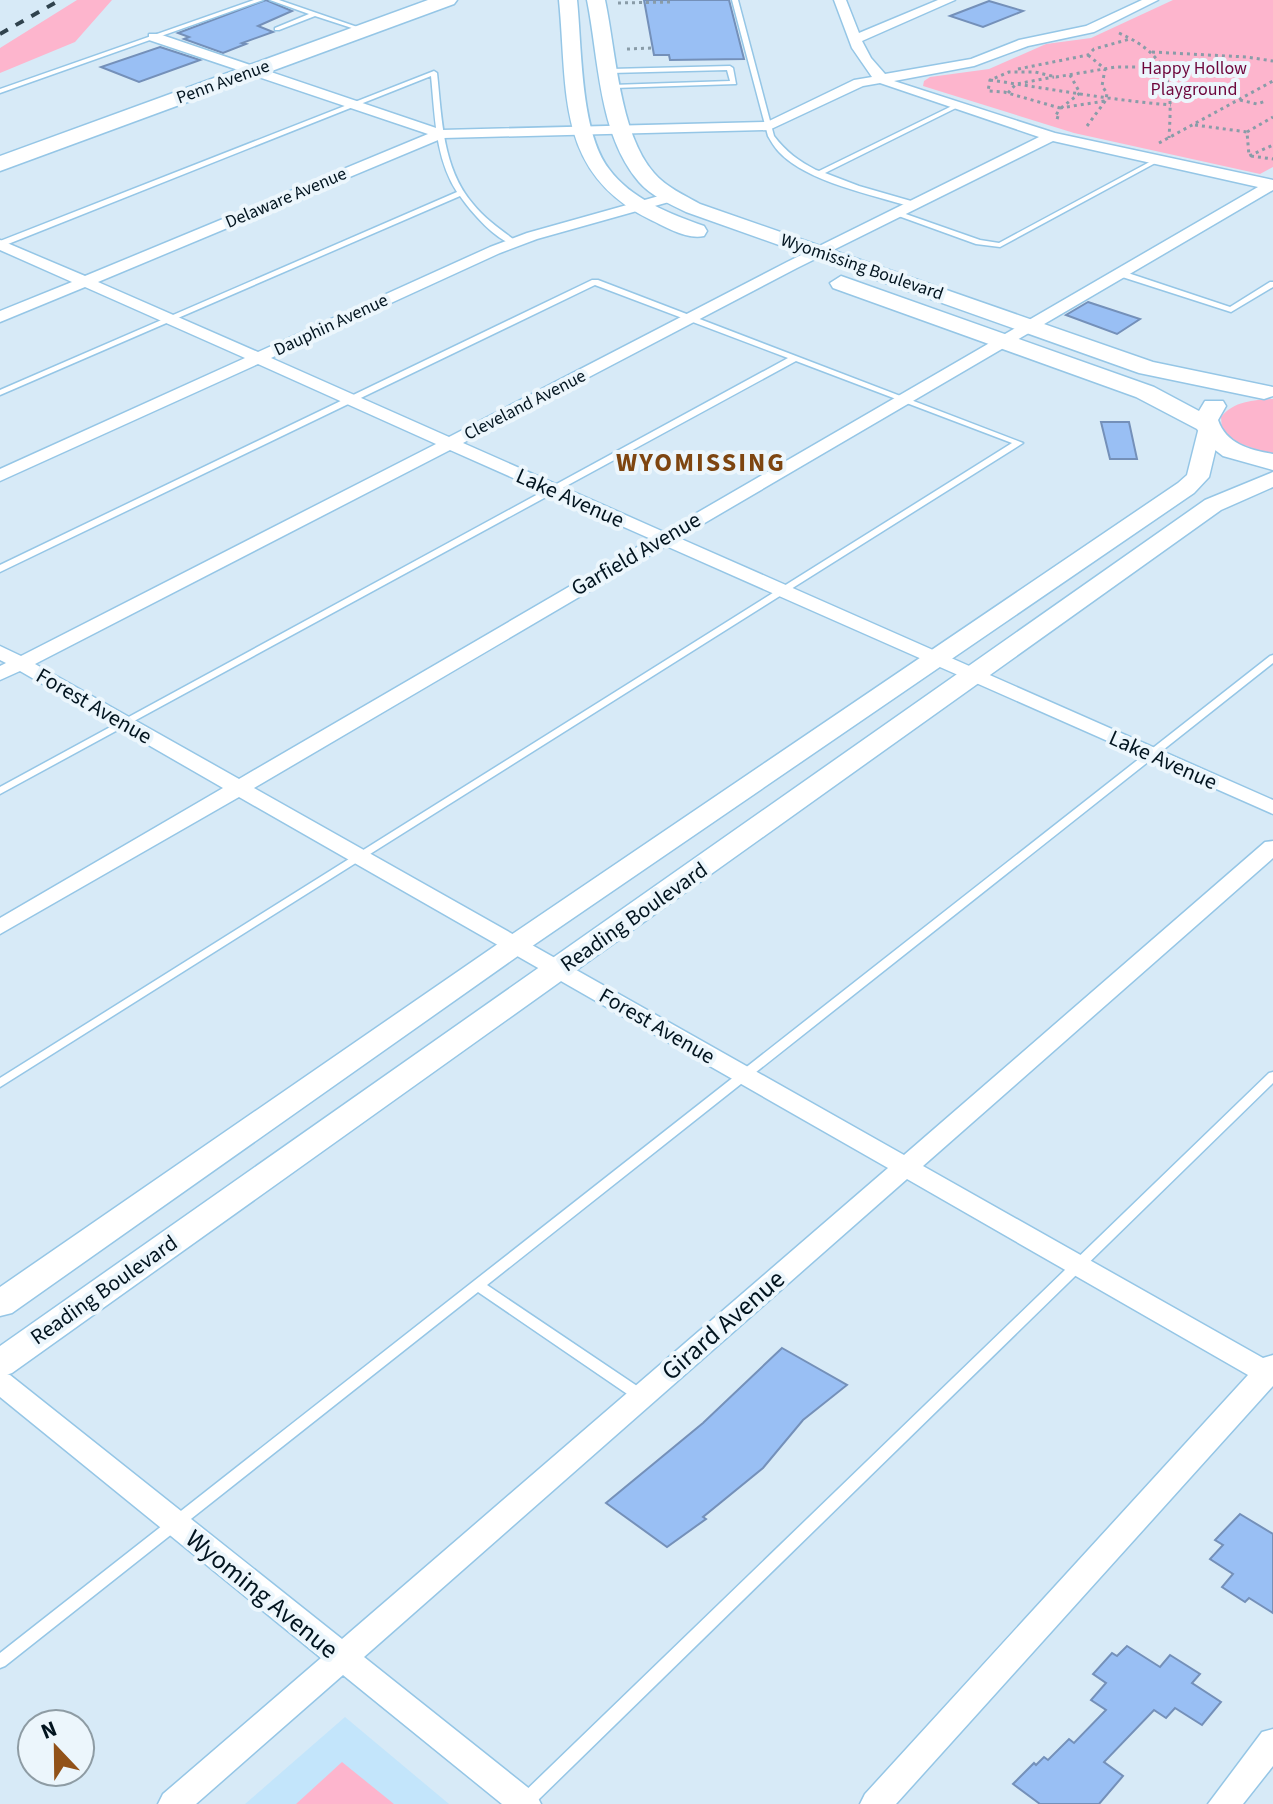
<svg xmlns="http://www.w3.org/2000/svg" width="1273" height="1804" font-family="'Source Sans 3',sans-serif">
  <rect width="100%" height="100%" fill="#d7eaf7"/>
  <path fill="#c3e5fb" d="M345,1717L449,1804H245Z"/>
  <path fill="#fdb5cd" d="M77,0H112L75,42L0,73V48Z
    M1173,0H1273V167L1260,174L1074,133L923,86L924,81L930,77L989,69L1046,44L1091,38Z
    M1273,399V455L1235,442L1222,430L1221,417C1234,401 1254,400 1273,399Z
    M342,1762L394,1804H296Z"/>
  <path fill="#99bff4" stroke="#7490b9" stroke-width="2" d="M266,0L292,11L258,26L273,32L242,43L246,44L223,53L184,39L189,37L178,33Z
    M644,0H729L744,59L670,60L669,55H654Z
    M989,1L1023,11L983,27L950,16Z
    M160,47L200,60L139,82L101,67Z
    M1088,302L1140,319L1117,334L1066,315Z
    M1101,422H1129L1137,459H1110Z
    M782,1348L847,1385L803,1420L763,1468L703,1517L706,1519L667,1547L606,1503L703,1423Z
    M1240,1514L1273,1534V1613L1249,1598L1245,1602L1222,1587L1233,1574L1210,1559L1223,1545L1215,1540Z
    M1127,1646L1160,1667L1170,1655L1200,1674L1192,1683L1221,1702L1202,1725L1175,1708L1166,1718L1154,1710L1104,1762L1123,1776L1099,1804H1040L1013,1784L1034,1763L1036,1765L1044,1757L1048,1760L1069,1739L1074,1743L1106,1710L1091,1700L1106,1683L1093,1674L1112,1653L1117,1656Z"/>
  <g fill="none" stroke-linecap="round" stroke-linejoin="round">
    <defs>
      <path id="service" d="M254,0H263L0,93V89Z
        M270,0H279L366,30L361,31L315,16L279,30H275V28L309,14Z
        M732,0H738L774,136C786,152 799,161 816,170L819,171L954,105H958V107L825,173L859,186L918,203V207H912C873,195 807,182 779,152C774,147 771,141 768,136Z
        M730,66L733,68L736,84L614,88L611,86L612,85L730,81L727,70L611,73L608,71L611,69Z
        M434,71L437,73C442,118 442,168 473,204C485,219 501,230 516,241V245C497,242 471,212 460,196L0,395V390L457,192C435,158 435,115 431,76L3,246H0V241Z
        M1157,158L1161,160L1159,161L1000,247L976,244L893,214L900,212L980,240L999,243Z
        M1116,271H1122L1230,307L1270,282H1273V287L1231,312L1116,275Z
        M592,280H598L1023,443L0,1087V1078L1012,443L796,361L0,794V787L788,358L595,285L0,572V565Z
        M1273,655V663L487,1285L646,1392L648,1396L646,1400L641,1401L636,1400L478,1292L5,1666L0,1668V1653L1270,656Z
        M1273,1072V1083L534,1804H517L518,1798L1269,1073Z"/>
      <path id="minor" d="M834,0H846L859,33L938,0H955L862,41L871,58L885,74L971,59L1019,40L1086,26L1142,0H1158L1094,32L1028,46L974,66L894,81L1055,133L1273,180V190L679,538L1273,800V814L666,546L254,788L904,1155L1265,842L1273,841V858L923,1166L1263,1358L1273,1355V1386L896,1804H860L865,1794L1248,1375L907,1179L364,1657L536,1794L541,1804H502L343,1675L196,1804H158L163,1794L321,1658L0,1397V1372L10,1375L342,1639L888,1168L239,797L0,934V918L223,788L20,671L0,680V666L6,663L0,660V646L21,656L436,444L258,364L0,481V469L245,358L85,287L0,322V311L72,282L0,250V240L85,276L428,134L149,40V34H159L442,130L767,122L854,80L872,77L852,48ZM880,83L1039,137L787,262L449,437L271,358L500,253L537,239L676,200V194H666L527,233L490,247L258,352L98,282L443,138L769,130L863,86ZM1053,141L1258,187L664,532L463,443L797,268ZM450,450L651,539L239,779L35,664Z
        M1273,1729V1766L1243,1804H1208L1262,1732Z"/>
      <path id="tertiary" d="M1209,425L1220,431L1209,477L1194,493L525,951L12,1313L0,1316V1287L505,939L1178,483L1187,475L1198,431Z
        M1273,472V487L1221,510L12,1373L0,1377V1346L1205,500Z"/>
      <path id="secondary" d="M559,0H577C582,47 580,131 609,169C631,199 670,214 704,226L707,231L704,236C687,240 666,227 651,220C555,173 568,92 559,0Z
        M587,0H605C616,51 619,133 654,173C666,187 684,195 700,204L1153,362L1273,387V396L1264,399L1139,373L686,212C670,204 651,196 639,182C598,134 599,59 587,0Z
        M841,276L1154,387L1199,411L1205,401H1223L1226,406L1218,420C1226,444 1250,450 1273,454V470L1223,456L1206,443L1197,429L1136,397L833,288L830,283Z"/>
      <path id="primary" d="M428,0H457L454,4L0,171V156Z"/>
    </defs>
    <use href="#service" stroke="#95c6e6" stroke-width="3"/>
    <use href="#minor" stroke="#95c6e6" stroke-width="3"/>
    <use href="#tertiary" stroke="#95c6e6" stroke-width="3"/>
    <use href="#secondary" stroke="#95c6e6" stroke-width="3"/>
    <use href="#primary" stroke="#95c6e6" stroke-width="3"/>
    <path stroke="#899ca8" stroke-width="3" stroke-dasharray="3 4" stroke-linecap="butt" d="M618,3L673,2
      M1119,33C1173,57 1172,85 1169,138
      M627,49L652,48
      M1152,52L1246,57L1273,61
      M1018,69L1088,55L1094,49L1130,39
      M990,80C1051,89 1110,100 1171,105
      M1008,93L1016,84L1054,77
      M1240,100L1257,104L1266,101
      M1060,108L1105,101
      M1061,108L1080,93L1070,75
      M1059,118L1055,117L1060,108L1004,92L988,91L990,80L1009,72H1035L1056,77L1116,67H1165
      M1195,125L1247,132L1249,156L1273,145
      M1087,126L1106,100L1107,93L1102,86L1105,69L1088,55
      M1247,132L1273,117
      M1159,143L1273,81
      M1251,156L1273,159"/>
    <use href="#service" fill="#fff" fill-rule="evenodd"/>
    <use href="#minor" fill="#fff" fill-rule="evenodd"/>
    <use href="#tertiary" fill="#fff" fill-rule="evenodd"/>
    <use href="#secondary" fill="#fff" fill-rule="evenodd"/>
    <use href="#primary" fill="#fff" fill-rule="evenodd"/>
    <path stroke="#30434e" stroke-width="4" stroke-dasharray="9 9" stroke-linecap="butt" d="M0,34L60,0"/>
  </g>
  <g text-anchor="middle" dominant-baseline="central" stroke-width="8" stroke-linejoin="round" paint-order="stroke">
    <g font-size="18" fill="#6e073c" stroke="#ecf6fc">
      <text x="1194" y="68">Happy Hollow<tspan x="1194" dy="21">Playground</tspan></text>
    </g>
    <g font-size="18" fill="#02141f" stroke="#ecf6fc">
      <text transform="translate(223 82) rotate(-20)">Penn Avenue</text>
      <text transform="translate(286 198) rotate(-23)">Delaware Avenue</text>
      <text transform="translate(862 267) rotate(19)">Wyomissing Boulevard</text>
      <text transform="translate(331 325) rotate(-25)">Dauphin Avenue</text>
      <text transform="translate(525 405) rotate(-27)">Cleveland Avenue</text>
    </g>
    <g font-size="22" fill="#02141f" stroke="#ecf6fc">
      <text transform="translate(570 498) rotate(24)">Lake Avenue</text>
      <text transform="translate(636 554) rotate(-30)">Garfield Avenue</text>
      <text transform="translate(94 706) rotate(30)">Forest Avenue</text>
      <text transform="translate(1163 760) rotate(24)">Lake Avenue</text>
      <text transform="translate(634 917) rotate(-35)">Reading Boulevard</text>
      <text transform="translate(657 1026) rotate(30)">Forest Avenue</text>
      <text transform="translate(104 1290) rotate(-35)">Reading Boulevard</text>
    </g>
    <g font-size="26" font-weight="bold" letter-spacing="2" fill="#7e4510" stroke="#ecf6fc">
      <text x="701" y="462">WYOMISSING</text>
    </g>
    <g font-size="26" fill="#02141f" stroke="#ecf6fc">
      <text transform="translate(723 1325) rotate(-41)">Girard Avenue</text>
      <text transform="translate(262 1594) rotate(39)">Wyoming Avenue</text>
    </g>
  </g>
  <g transform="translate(56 1748) rotate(338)"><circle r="38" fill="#ecf6fc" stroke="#8e9ca4" stroke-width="2"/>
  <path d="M0-6L14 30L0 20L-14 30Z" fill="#915219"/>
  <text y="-12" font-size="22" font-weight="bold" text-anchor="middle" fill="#02141f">N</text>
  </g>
</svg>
